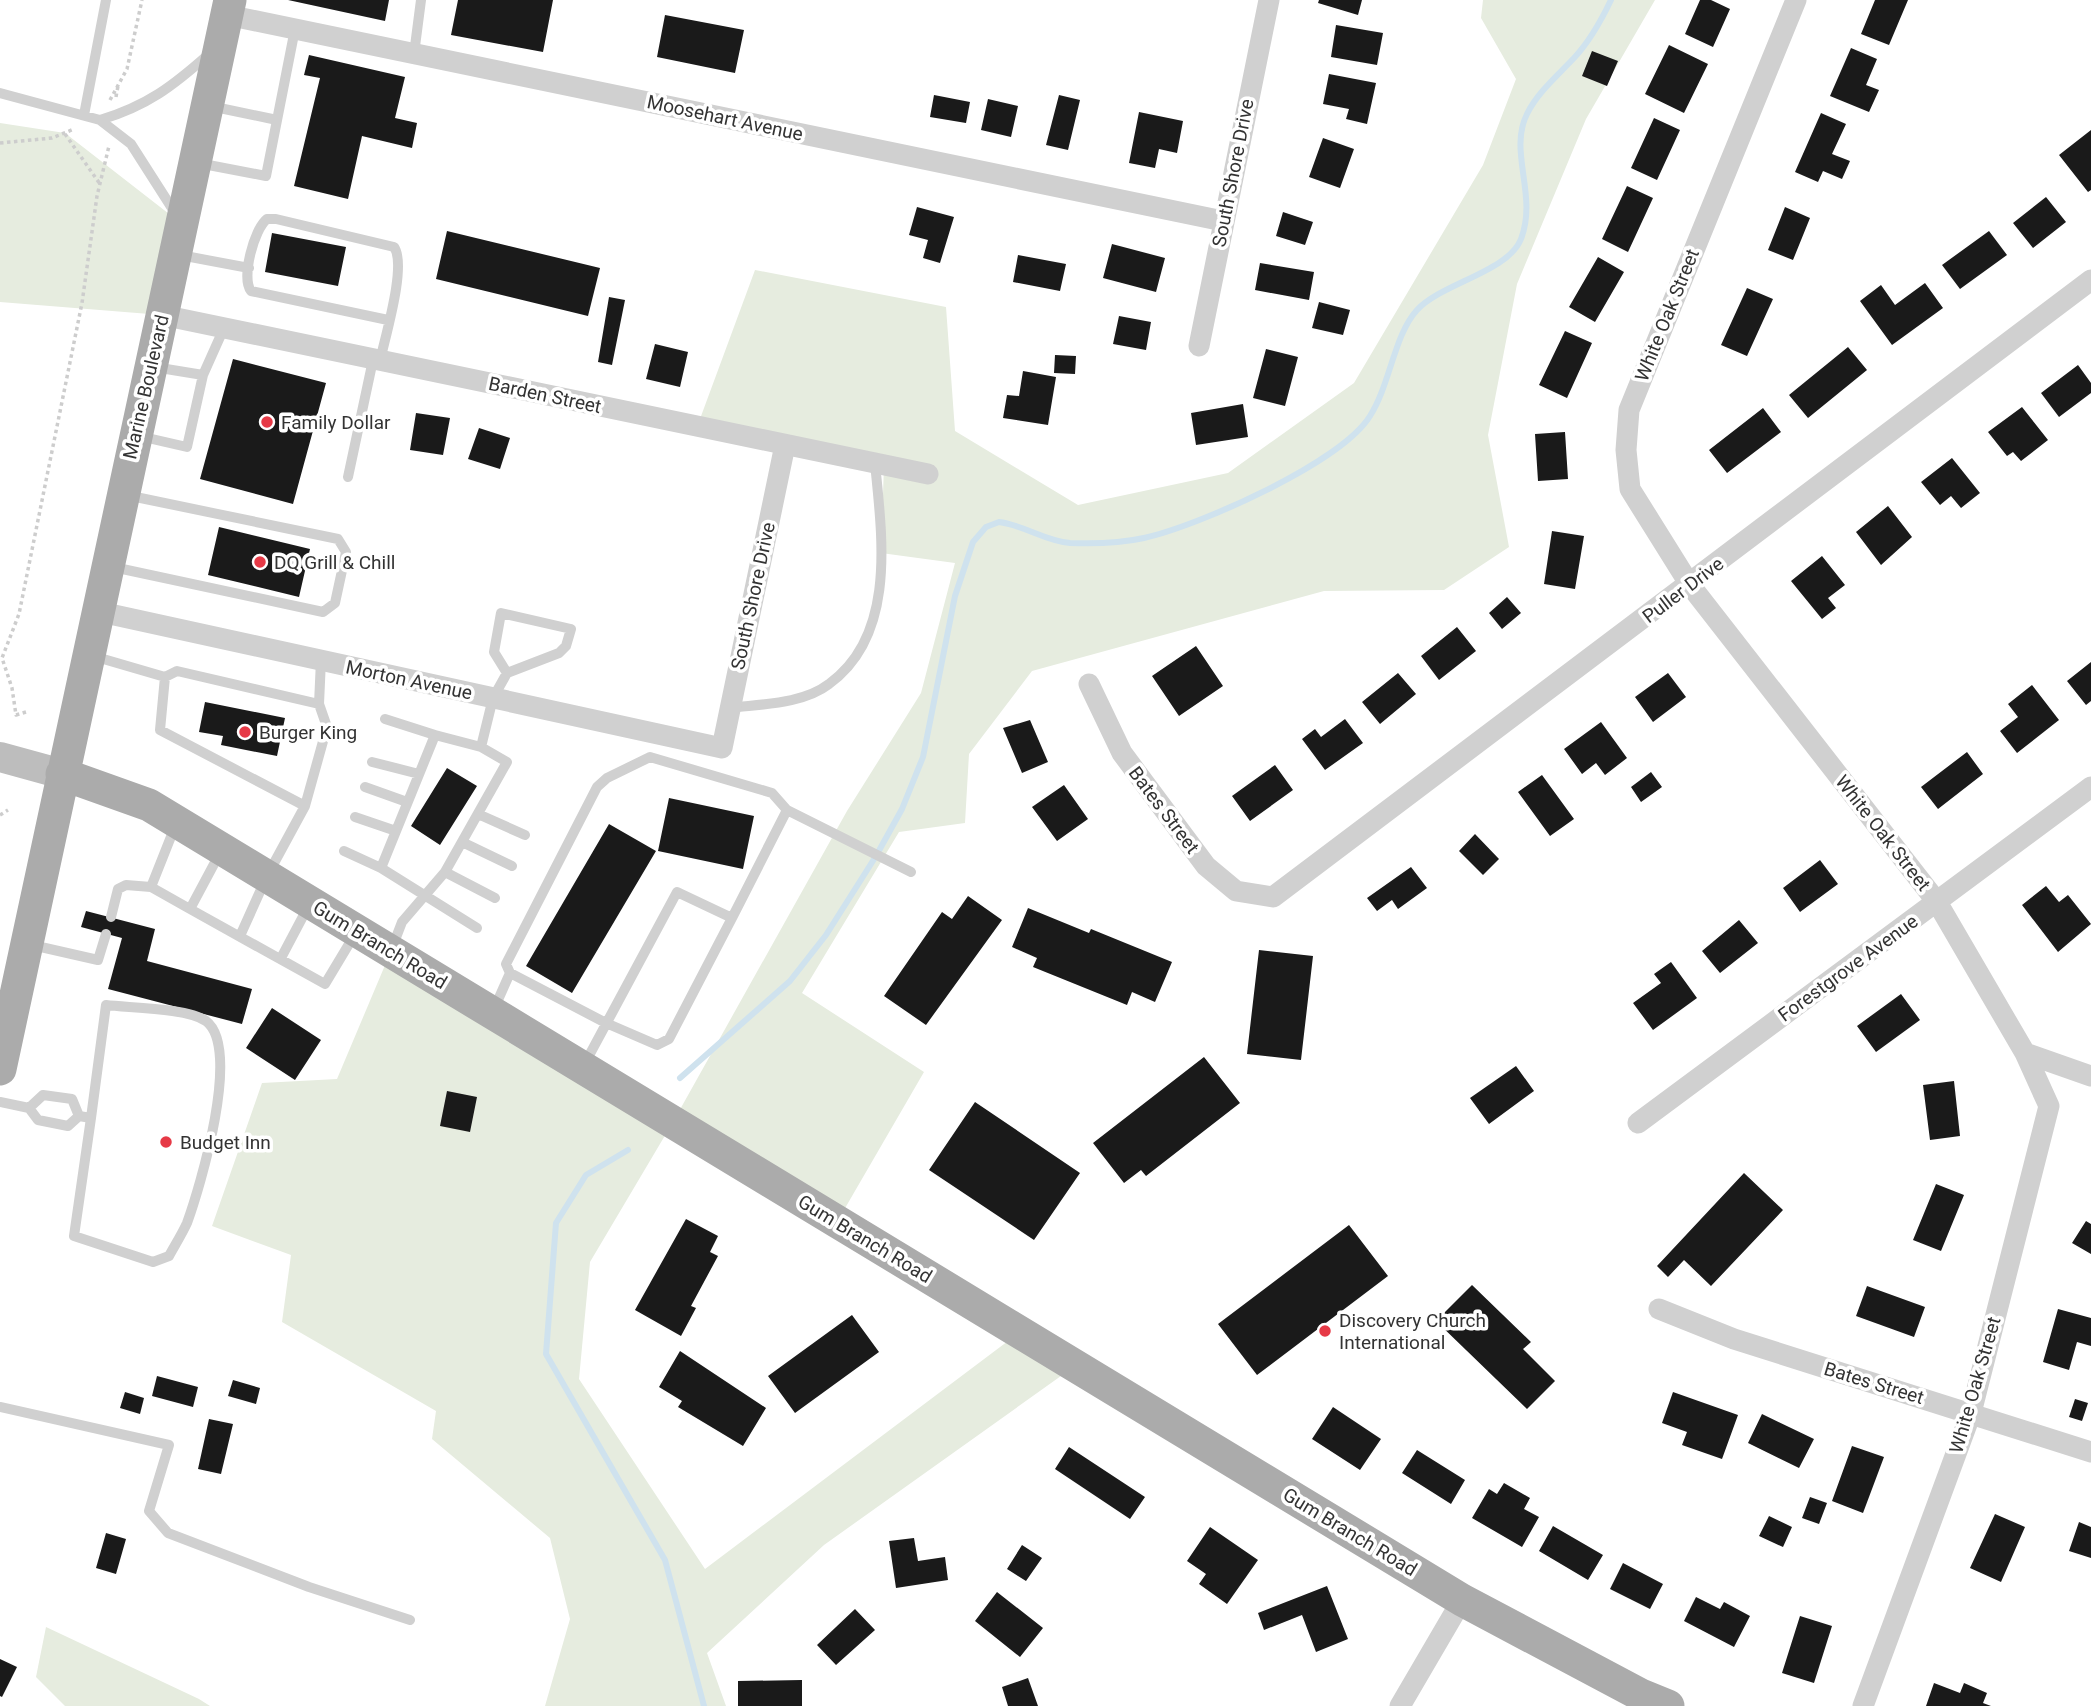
<svg xmlns="http://www.w3.org/2000/svg" width="2091" height="1706" font-family="Roboto,sans-serif">
  <rect width="100%" height="100%" fill="#fff"/>
  <path fill="#e6ecdf" d="M1483,0H1655L1586,119L1517,284L1488,435L1509,547L1444,590L1324,591L1032,671L969,754L965,823L899,832L802,993L924,1072L837,1222L673,1122L590,1262L579,1379L705,1569L1020,1332L1075,1366L824,1545L707,1653L726,1706H545L570,1619L550,1538L432,1439L436,1411L282,1322L291,1255L212,1226L262,1083L337,1079L391,951L673,1122L847,811L921,693L955,563L881,553L884,465L697,427L755,270L946,307L955,431L1078,505L1228,473L1354,383L1483,165L1516,79L1481,18Z
    M0,123L65,133L182,224L162,315L0,302Z
    M46,1627L199,1699L210,1706H65L36,1677Z"/>
  <g fill="none" stroke-linecap="round" stroke-linejoin="round">
    <path stroke="#cfe2ee" stroke-width="6" d="M680,1078L790,981L826,935L876,856L902,809L923,757L955,596L973,542L986,527L999,522C1024,525 1045,541 1070,543C1094,544 1121,543 1144,538C1198,526 1341,463 1370,416C1390,385 1394,335 1417,310C1442,283 1508,272 1521,239C1538,195 1508,152 1527,114C1537,93 1558,75 1574,58C1590,41 1601,21 1611,0
      M628,1150L586,1175L556,1223L546,1354L665,1560L704,1706"/>
  </g>
  <path fill="#1a1a1a" d="M288,0H389L385,21Z
    M458,0H553L543,52L451,35Z
    M1319,0H1362L1358,15L1318,3Z
    M1700,0H1711L1730,9L1713,47L1685,34Z
    M1875,0H1908L1889,45L1861,34Z
    M665,15L744,30L735,73L657,57Z
    M1336,25L1383,33L1377,65L1331,57Z
    M1669,45L1708,64L1684,113L1645,94Z
    M1851,48L1877,59L1866,85L1879,90L1869,112L1830,96Z
    M1592,51L1618,61L1607,86L1582,76Z
    M309,55L405,77L395,118L417,123L412,148L362,136L348,199L294,186L320,78L304,75Z
    M1329,74L1376,83L1367,124L1346,119L1349,109L1323,104Z
    M934,95L970,102L966,123L930,117Z
    M1059,95L1080,100L1068,150L1046,145Z
    M988,99L1018,106L1011,137L981,130Z
    M1139,112L1183,121L1177,153L1159,149L1155,168L1129,163Z
    M1821,113L1846,124L1832,154L1850,161L1842,179L1823,171L1818,182L1795,172Z
    M1654,118L1680,130L1657,180L1631,168Z
    M2091,130V190L2088,192L2059,155Z
    M1323,138L1354,149L1340,188L1309,177Z
    M1627,186L1653,198L1628,252L1602,239Z
    M2046,197L2066,222L2033,248L2013,223Z
    M917,207L954,217L940,263L923,258L928,240L909,235Z
    M1785,207L1810,218L1793,260L1768,250Z
    M1283,212L1313,222L1305,245L1276,236Z
    M447,231L600,268L588,316L436,279Z
    M1989,231L2007,255L1960,289L1942,265Z
    M272,233L346,247L338,286L265,272Z
    M1112,244L1165,258L1156,292L1103,278Z
    M1018,255L1066,264L1060,291L1013,282Z
    M1598,257L1624,272L1595,322L1569,307Z
    M1260,263L1314,272L1309,300L1255,290Z
    M1925,283L1943,308L1892,345L1860,301L1881,285L1895,305Z
    M1747,288L1773,299L1747,356L1721,345Z
    M609,297L625,300L612,365L598,362Z
    M1319,302L1350,310L1343,335L1312,328Z
    M1119,316L1151,322L1146,350L1113,344Z
    M1565,331L1592,343L1567,398L1539,385Z
    M655,344L688,352L680,387L646,379Z
    M1848,347L1867,370L1808,418L1789,395Z
    M1266,349L1298,357L1285,406L1253,398Z
    M1055,355L1076,356L1075,374L1054,373Z
    M233,359L326,383L293,504L200,479Z
    M2078,365L2091,383V393L2059,417L2041,393Z
    M1023,371L1056,377L1048,425L1003,418L1007,395L1019,396Z
    M1243,404L1248,437L1196,445L1191,413Z
    M2022,407L2048,440L2021,461L2013,452L2007,456L1988,432Z
    M1763,408L1781,432L1727,473L1709,450Z
    M416,413L450,418L443,455L410,450Z
    M479,428L510,438L500,469L468,459Z
    M1565,432L1568,479L1538,481L1535,434Z
    M1952,458L1980,493L1961,508L1951,496L1940,505L1921,482Z
    M1888,506L1912,537L1881,565L1856,532Z
    M219,527L310,549L299,597L208,575Z
    M1552,531L1584,536L1575,589L1544,584Z
    M1822,556L1845,585L1828,598L1836,608L1822,619L1791,581Z
    M1507,597L1521,613L1502,629L1489,613Z
    M1457,627L1476,651L1439,680L1421,656Z
    M1196,646L1223,686L1179,716L1152,676Z
    M2091,662V701L2086,705L2067,681Z
    M1398,673L1416,694L1380,724L1362,702Z
    M1668,673L1686,697L1653,722L1635,697Z
    M2032,685L2059,720L2017,753L2000,731L2018,717L2008,704Z
    M205,702L285,718L277,756L221,745L223,736L199,732Z
    M1345,719L1363,743L1325,770L1302,739L1315,729L1321,737Z
    M1030,720L1048,762L1022,773L1003,728Z
    M1601,722L1627,758L1605,775L1596,763L1582,774L1564,749Z
    M1967,752L1983,774L1938,809L1921,787Z
    M1275,765L1293,790L1250,821L1232,796Z
    M447,768L477,786L440,845L411,826Z
    M1651,772L1662,787L1641,802L1631,787Z
    M1542,775L1574,819L1550,836L1518,792Z
    M1064,785L1088,819L1057,841L1032,807Z
    M669,798L754,816L743,869L658,851Z
    M609,824L656,851L572,993L526,966Z
    M1475,834L1499,859L1483,875L1459,851Z
    M1820,860L1838,884L1800,912L1783,888Z
    M1411,867L1427,888L1398,909L1392,900L1377,911L1367,898Z
    M2046,886L2059,902L2068,895L2091,924L2058,952L2022,905Z
    M968,896L1002,920L926,1025L884,996L942,912L952,919Z
    M1028,908L1089,933L1091,929L1172,962L1155,1002L1132,992L1127,1005L1033,967L1037,958L1012,947Z
    M86,911L155,929L147,961L252,989L242,1024L108,989L122,938L81,927Z
    M1739,920L1758,943L1720,973L1702,951Z
    M1259,950L1313,956L1301,1060L1247,1054Z
    M1671,962L1697,998L1653,1030L1633,1003L1661,983L1654,974Z
    M1901,994L1920,1020L1876,1052L1857,1026Z
    M272,1008L321,1040L295,1080L246,1048Z
    M1204,1057L1240,1103L1146,1176L1141,1170L1124,1183L1093,1143Z
    M1516,1066L1534,1091L1489,1124L1470,1098Z
    M1954,1081L1960,1136L1930,1140L1923,1085Z
    M447,1091L477,1097L470,1132L440,1126Z
    M975,1102L1080,1173L1034,1240L929,1170Z
    M1744,1173L1783,1210L1711,1286L1684,1260L1668,1277L1657,1266Z
    M1936,1184L1964,1195L1941,1251L1913,1240Z
    M686,1219L718,1236L710,1252L718,1256L691,1306L696,1308L681,1336L635,1310Z
    M2086,1221L2091,1224V1254L2072,1243Z
    M1349,1225L1388,1276L1257,1375L1218,1324Z
    M1472,1285L1531,1342L1523,1349L1555,1381L1527,1409L1436,1321Z
    M1867,1286L1925,1307L1914,1337L1856,1316Z
    M2058,1309L2091,1318V1346L2077,1342L2069,1370L2043,1362Z
    M852,1315L879,1352L795,1413L768,1376Z
    M680,1351L766,1408L743,1446L678,1407L682,1401L659,1387Z
    M157,1376L198,1387L193,1407L152,1396Z
    M233,1380L260,1388L256,1404L228,1396Z
    M125,1392L144,1398L140,1414L120,1408Z
    M1673,1392L1738,1415L1722,1459L1682,1445L1687,1432L1662,1423Z
    M2075,1399L2088,1403L2082,1421L2069,1417Z
    M1333,1407L1381,1439L1360,1470L1312,1439Z
    M1762,1414L1814,1439L1799,1468L1748,1443Z
    M209,1419L233,1424L221,1474L198,1469Z
    M1852,1446L1884,1457L1863,1513L1832,1501Z
    M1069,1447L1145,1497L1130,1519L1055,1469Z
    M1417,1450L1465,1480L1451,1504L1402,1473Z
    M1504,1483L1530,1498L1524,1509L1539,1517L1522,1547L1472,1518L1489,1489L1497,1494Z
    M1810,1497L1827,1503L1819,1524L1802,1518Z
    M1995,1514L2025,1527L2001,1582L1970,1568Z
    M1769,1516L1792,1527L1783,1547L1759,1536Z
    M2079,1522L2091,1527V1558L2069,1551Z
    M1553,1526L1603,1555L1588,1580L1539,1551Z
    M1210,1527L1258,1560L1227,1604L1199,1584L1206,1574L1187,1561Z
    M106,1533L126,1539L116,1574L96,1568Z
    M914,1538L918,1561L945,1557L948,1580L896,1588L889,1541Z
    M1022,1545L1042,1558L1026,1581L1007,1569Z
    M1623,1563L1663,1584L1650,1609L1610,1589Z
    M1327,1586L1348,1639L1316,1652L1302,1615L1264,1630L1258,1613Z
    M997,1592L1043,1628L1020,1657L975,1621Z
    M1696,1597L1720,1609L1724,1602L1750,1616L1734,1647L1684,1621Z
    M855,1609L875,1630L836,1665L817,1645Z
    M1800,1616L1832,1626L1814,1683L1782,1673Z
    M0,1659L17,1667L2,1697L0,1696Z
    M1028,1678L1038,1706H1008L1002,1687Z
    M802,1680V1706H738V1681Z
    M1934,1683L1960,1693L1964,1683L1987,1693L1983,1703L1991,1706H1926Z"/>
  <g fill="none" stroke-linecap="round" stroke-linejoin="round">
    <path stroke="#cdcdcd" stroke-width="3.5" stroke-dasharray="3.5 3.5" stroke-linecap="butt" d="M116,97L118,86
      M110,100L127,69L142,0
      M65,134L100,184
      M0,143L52,138L74,129
      M26,712L16,715L12,688L2,658L19,614L82,303L97,196L109,146
      M0,815L8,810"/>
    <path stroke="#d0d0d0" stroke-width="10" d="M414,54L421,0
      M0,93L100,120L131,144L177,216
      M210,106L277,120
      M84,115L106,0
      M100,120C147,106 173,86 209,54
      M198,163L266,176L295,29
      M180,255L249,268
      M380,361C385,337 407,265 394,247L276,219H267C254,229 241,278 251,291L388,320
      M203,375L224,328
      M139,436L187,447L203,375L154,367
      M348,477L373,360
      M113,567L323,612L335,603L346,552L338,539L126,495
      M93,656L165,677L177,671L319,704L327,727L305,806L160,730L165,677
      M319,704L321,660
      M730,708C762,704 803,704 829,684C897,635 882,536 875,463
      M385,719L435,735
      M481,747L493,698L507,673L559,653L566,646L571,629L501,613L494,652L507,673
      M372,762L419,774
      M365,787L407,802
      M787,810L911,872
      M478,814L525,835
      M355,817L396,831
      M462,842L512,866
      M221,851L190,909L325,984L355,934
      M344,851L381,868
      M445,872L495,898
      M151,887L190,909
      M111,917L118,889L126,885L151,887L176,824
      M240,936L267,876L305,806
      M32,945L98,960L106,934
      M392,948L402,922L445,872L507,762L481,747L435,735L381,868L477,928
      M281,958L309,905
      M510,973L606,1023L657,1045L669,1039L732,918
      M494,1009L510,973L506,964L597,787L607,778L650,757L772,793L787,810L732,918L677,892L584,1065
      M0,1102L29,1108L38,1120L68,1126L79,1116
      M29,1108L43,1095L72,1099L79,1116
      M79,1116L91,1118L74,1236L153,1262L169,1256C175,1245 182,1234 187,1223C200,1187 242,1048 206,1021C187,1008 131,1008 106,1005L91,1118
      M0,1407L169,1445L149,1511L168,1533L309,1587L410,1620"/>
    <path stroke="#d0d0d0" stroke-width="21" d="M1796,0L1629,410L1626,450L1630,489L1690,585L1937,902L2025,1053L2049,1106L1971,1413L1863,1706
      M227,15L1223,221
      M162,315L928,474
      M1199,346L1269,0
      M96,611L722,748L785,445
      M1089,684L1122,753L1206,866L1236,891L1273,897L2091,280
      M2025,1053L2091,1076
      M1638,1123L2091,787
      M1659,1309L1734,1339L2091,1452
      M1400,1706L1462,1600"/>
    <path stroke="#bdbdbd" stroke-width="30" d="M0,757L62,774"/>
    <path stroke="#ababab" stroke-width="33" d="M62,774L149,805L1462,1600L1641,1695L1668,1706
      M0,1069L230,0"/>
  </g>
  <g fill="#e63946" stroke="#fff" stroke-width="2.5">
    <circle cx="267" cy="422" r="7"/>
    <circle cx="260" cy="562" r="7"/>
    <circle cx="245" cy="732" r="7"/>
    <circle cx="166" cy="1142" r="7"/>
    <circle cx="1325" cy="1331" r="7"/>
  </g>
  <g text-anchor="middle" dominant-baseline="central" stroke-width="7" stroke-linejoin="round" paint-order="stroke">
    <g font-size="19" fill="#333" stroke="#fff">
      <text transform="translate(725 118) rotate(12)">Moosehart Avenue</text>
      <text transform="translate(1233 173) rotate(-79)">South Shore Drive</text>
      <text transform="translate(1667 315) rotate(-68)">White Oak Street</text>
      <text transform="translate(146 387) rotate(-77)">Marine Boulevard</text>
      <text transform="translate(545 395) rotate(12)">Barden Street</text>
      <text transform="translate(1683 590) rotate(-37)">Puller Drive</text>
      <text transform="translate(753 596) rotate(-78)">South Shore Drive</text>
      <text transform="translate(409 680) rotate(12)">Morton Avenue</text>
      <text transform="translate(1164 810) rotate(53)">Bates Street</text>
      <text transform="translate(1883 833) rotate(52)">White Oak Street</text>
      <text transform="translate(380 945) rotate(31)">Gum Branch Road</text>
      <text transform="translate(1848 968) rotate(-36)">Forestgrove Avenue</text>
      <text transform="translate(865 1239) rotate(31)">Gum Branch Road</text>
      <text transform="translate(1874 1383) rotate(17)">Bates Street</text>
      <text transform="translate(1975 1385) rotate(-74)">White Oak Street</text>
      <text transform="translate(1350 1532) rotate(31)">Gum Branch Road</text>
    </g>
    <g font-size="19" fill="#333" stroke="#fff" text-anchor="start">
      <text x="281" y="422">Family Dollar</text>
      <text x="274" y="562">DQ Grill &amp; Chill</text>
      <text x="259" y="732">Burger King</text>
      <text x="180" y="1142">Budget Inn</text>
      <text x="1339" y="1320">Discovery Church<tspan x="1339" dy="22">International</tspan></text>
    </g>
  </g>
</svg>
